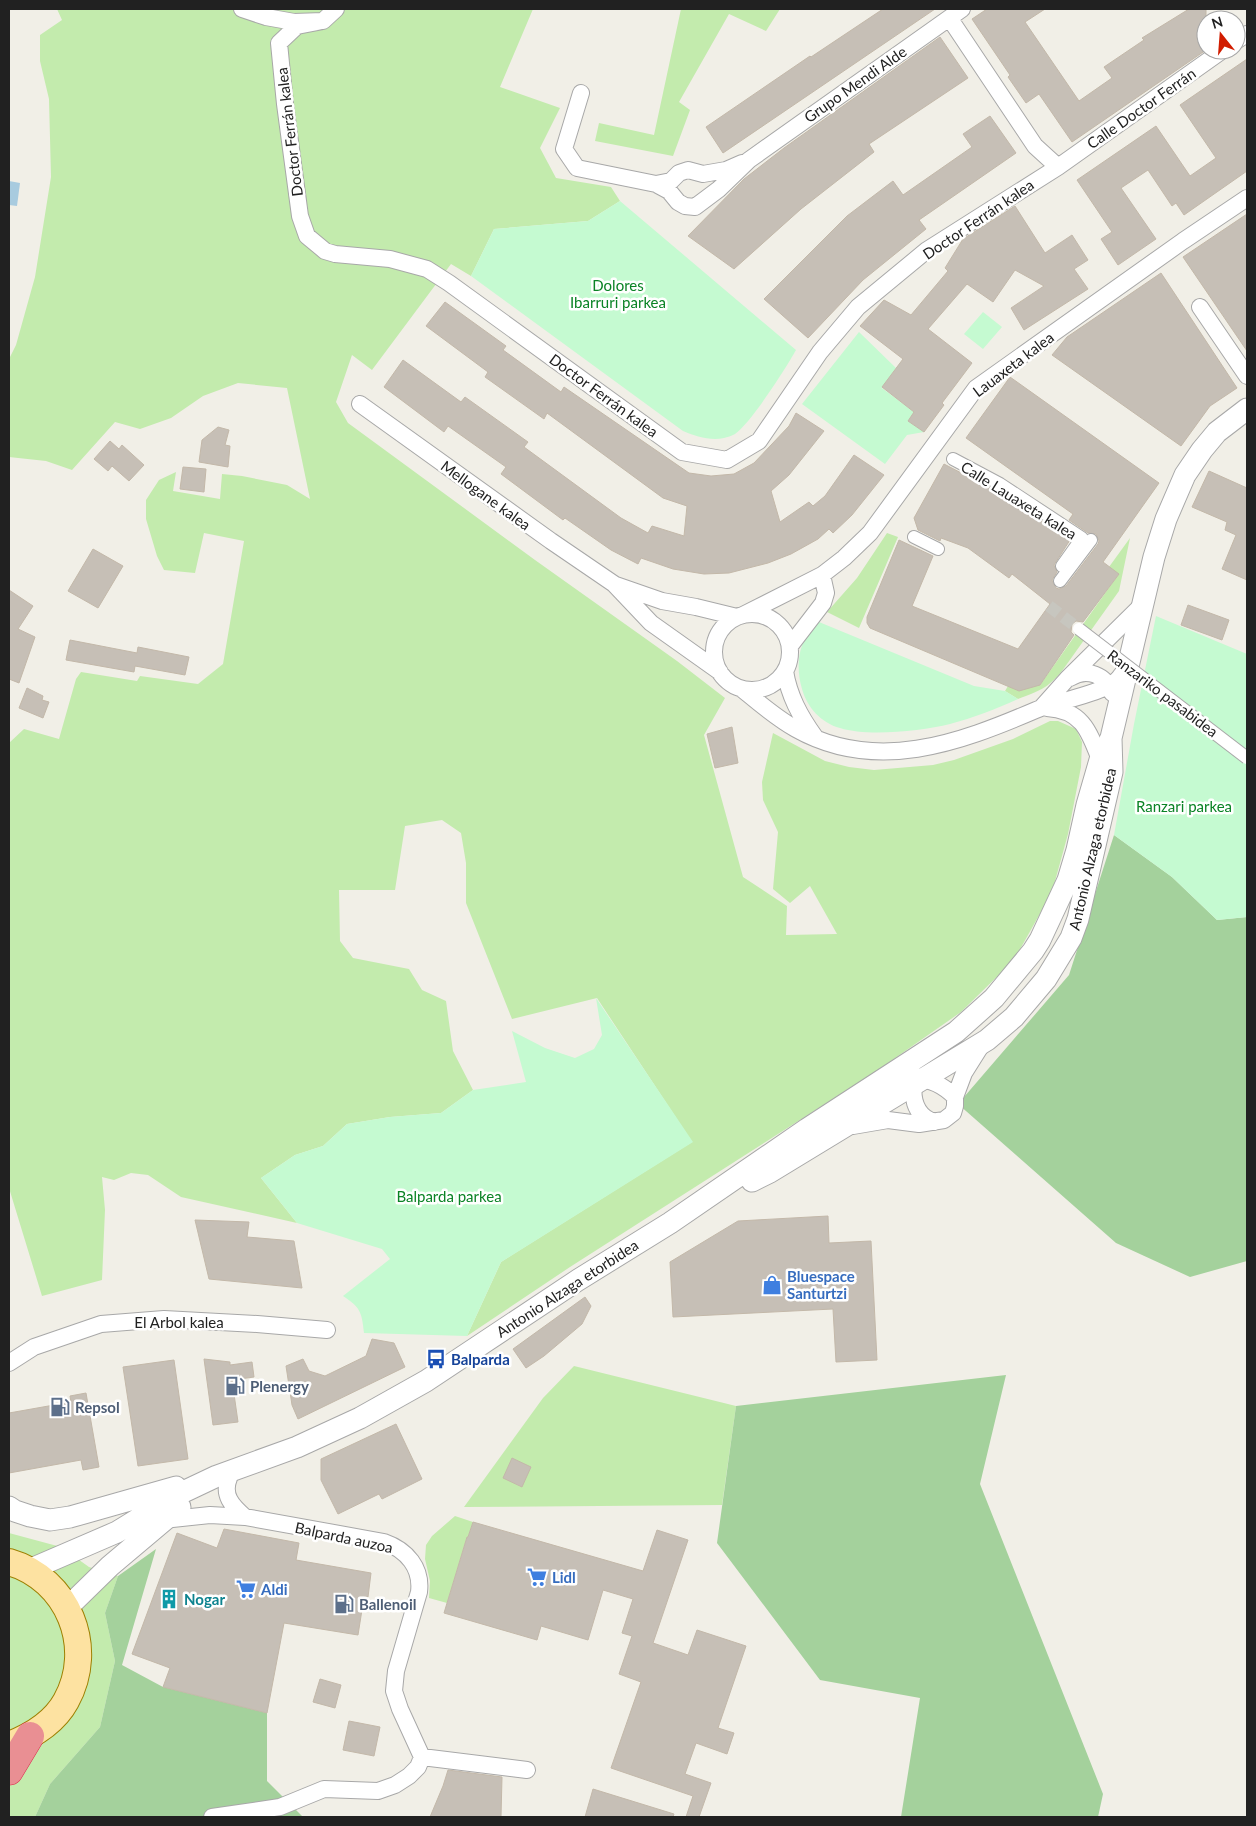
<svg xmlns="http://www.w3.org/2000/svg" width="1256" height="1826" font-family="Lato,sans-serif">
  <rect width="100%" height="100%" fill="#f1efe7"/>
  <path fill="#c3ebad" d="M57,9H533L500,87L560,108L540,148L556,178L611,187L620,201L588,221L494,229L471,276L451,264L372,370L352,355L336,402L348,423L535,560L677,661L725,698L704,735L743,877L787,906L786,935L837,934L810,886L790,903L773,889L778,832L763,800L762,782L773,733L825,761L849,767L874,770L933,765L954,760L1013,739L1050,721H1058L1076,729L1082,742L1081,767L1068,834L1052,892L1014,960L961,1012L878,1070L570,1267L467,1336L501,1262L692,1142L597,998L512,1019L466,903V863L461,833L442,820L405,826L395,890H339L340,941L353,958L409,969L422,990L446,1001L453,1051L473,1090L441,1113L390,1117L347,1124L323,1146L295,1155L261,1178L297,1223L181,1197L148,1175L131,1173L114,1180L102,1177L105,1210L102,1280L42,1296L9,1188V743L24,729L59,739L76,679L81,672L137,681L140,676L198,684L223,664L244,541L204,533L195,573L164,570L157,556L146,519V500L159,480L176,472L173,491L220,499L222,474L242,476L287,485L310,499L287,388L238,383L203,396L171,418L140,429L115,422L72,470L46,461L9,457V359L16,345L35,277L51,177L49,99L40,61V35L62,20Z
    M681,9H780L766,31L729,14L679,102L690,110L673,156L595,141L599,123L654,135Z
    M887,533L898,537L859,628L827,612L857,578Z
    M1130,538L1119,591L1062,671C1047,689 1039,691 1018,699L1005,691L1008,686L1040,685L1118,575L1109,567Z
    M574,1366L736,1406L722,1505L464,1507L543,1398Z
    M455,1516L473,1522L468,1537H467L447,1603L429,1598L430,1581L425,1559L426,1545L432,1536Z
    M9,1533L61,1547L89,1567L118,1576L105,1613L115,1661L100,1727L50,1784L35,1817H9Z"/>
  <path fill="#a4d19c" d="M1114,835L1172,877L1217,920L1247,917V1261L1190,1277L1116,1243L958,1104L1069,975Z
    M1006,1375L980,1484L1103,1794L1098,1817H901L920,1698L820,1680L717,1543L736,1406Z
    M156,1549L122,1665L163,1687L267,1713V1781L303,1817H35L50,1784L100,1727L115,1661L105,1613L118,1576Z"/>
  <path fill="#c5fad1" d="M620,201L796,350C786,368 751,423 735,434C732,436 727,437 724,438C710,441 695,436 683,431L471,276L494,229L588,221Z
    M983,312L1002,327L983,349L964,334Z
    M859,332L896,368L882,388L914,412L908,421L924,432L907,435L885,464L802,404Z
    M1156,616L1247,654V917L1217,920L1172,877L1114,835L1134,724Z
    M819,622L974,686L1005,691L1018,699C996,709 973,718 950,724C921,731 868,737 840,728C821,723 807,707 802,689C797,673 797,652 806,637C809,632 815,627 819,622Z
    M596,998L693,1142L501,1262L467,1336L364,1333C362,1312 360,1307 343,1296L390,1259L382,1249L297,1223L261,1178L295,1155L323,1146L347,1124L390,1117L441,1113L473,1090L526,1082L512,1031L545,1048L575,1058L594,1049L602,1035Z"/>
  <path fill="#a8cbdf" d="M9,181L20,183L17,206L9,205Z"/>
  <path fill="#c6bfb6" stroke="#c3b8a9" d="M883,9H935L723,153L706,127L810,56L811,57Z
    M987,9H1045L1025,22L1079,101L1112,78L1104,67L1144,40L1142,38L1189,9H1206V50L1072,142L1039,94L1026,103L1008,77L1010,75L972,19Z
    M940,37L968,78L869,144L874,152L801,209L734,269L688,236L744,179L784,148Z
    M1247,59V171L1184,215L1176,203L1172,206L1148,170L1121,188L1156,239L1118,265L1101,239L1112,232L1077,180L1156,126L1190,176L1216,158L1180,105Z
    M990,116L1016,153L919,220L926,229L863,280L808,338L764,299L847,216L893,181L903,195L972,147L963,134Z
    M1015,206L1045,253L1072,235L1088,260L1074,269L1088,289L1024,330L1011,308L1044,286L1015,270L993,302L967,284L928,329L972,363L942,403L944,405L924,432L908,421L914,412L882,387L903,359L860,326L884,300L911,315L948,271L945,268L963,239Z
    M1247,214V351L1183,257Z
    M1161,273L1237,388L1210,406L1181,446L1052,355L1067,337Z
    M445,302L506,346L503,350L561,392L564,387L689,473L711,476L734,474L754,463L789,426L796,413L824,431L789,475L771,491L780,522L809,502L813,506L825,496L854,455L884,475L852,515L833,533L829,529L818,539L791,554L768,563L729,573L704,574L673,569L641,558L638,564L611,550L565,518L563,520L501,474L506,467L448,426L444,432L384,387L403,360L461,402L465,397L528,442L524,447L621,518L648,533L652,526L684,536L687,506L663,498L547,413L544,419L485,377L488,372L426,326Z
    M1010,377L1159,483L1103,562L1119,574L1083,622L1076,621L1072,624L1071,632L1074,635L1040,685L1019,691L870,628L867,623V617L899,540L933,556L912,606L1018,649L1050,604L1012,574L1009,578L968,548L941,538L940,541L918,530L914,518L944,464L996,491L1070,540L1054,565L1057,572L1052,580L1056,588L1059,589L1066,586L1098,544L1099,541L1096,534L1088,533L1069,520L1073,514L966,438Z
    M218,427L229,430L225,445L230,446L228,467L199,462L202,440Z
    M110,441L119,449L122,445L144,465L129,481L112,466L108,471L94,459Z
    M183,467L206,469L204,492L180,489Z
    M1209,471L1247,488V580L1222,569L1236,535L1225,530L1227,522L1192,507Z
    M93,549L123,566L98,608L68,591Z
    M9,590L33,606L18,629L35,637L19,683L9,679Z
    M1188,605L1229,620L1222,640L1181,625Z
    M70,640L137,653L138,647L189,657L185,675L135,666L134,672L66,660Z
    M27,688L43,696L42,700L49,702L43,718L19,708Z
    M732,727L738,763L715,768L707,734Z
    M828,1216L829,1243L871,1241L877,1360L836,1362L833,1309L673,1317L670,1262L738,1221Z
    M195,1220L249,1222L247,1237L294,1241L302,1288L209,1279Z
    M585,1297L591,1306L582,1324L544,1356L526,1368L513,1349Z
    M372,1339L394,1343L405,1367L298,1419L292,1405L286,1366L303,1359L309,1371L325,1376L366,1356Z
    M204,1359L230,1362V1365L252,1362L254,1377L232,1380L238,1422L213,1425Z
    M174,1360L188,1459L138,1466L123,1367Z
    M86,1393L99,1467L83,1470L81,1460L9,1473V1413L71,1402L70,1396Z
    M396,1424L422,1479L382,1499L379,1494L338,1514L321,1480V1459Z
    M512,1458L531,1467L522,1487L503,1478Z
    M473,1522L643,1571L657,1530L688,1540L653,1643L688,1655L697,1630L746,1646L718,1728L734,1733L727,1754L696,1743L685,1774L711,1783L699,1817H686L693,1796L611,1768L641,1682L619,1674L632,1636L622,1633L633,1599L603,1590L588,1640L541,1626L537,1640L444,1613L467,1537H468Z
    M224,1529L299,1543L296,1560L371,1573L368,1597H364L358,1635L284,1623L267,1713L163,1687L170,1668L132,1654L177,1533L217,1548Z
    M320,1679L341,1685L335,1708L313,1702Z
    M349,1721L380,1727L374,1756L343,1750Z
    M448,1770L502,1777L501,1817H430L443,1786Z
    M593,1789L674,1814L673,1817H585Z"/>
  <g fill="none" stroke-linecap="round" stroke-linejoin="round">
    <path stroke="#c7c6bf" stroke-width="12" stroke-dasharray="12 6" stroke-linecap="butt" d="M1049,606L1079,629"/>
    <defs>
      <path id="pedestrian" d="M953,459L1000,484L1082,538L1062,566
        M914,537L938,549
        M1060,581L1091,540"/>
      <path id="minor" d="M242,9L266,17L294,22L323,21L336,9
        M950,19L1035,146L1058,167
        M323,21L297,26L279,43L285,104L300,216L307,236L325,251L335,254L390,259L427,269L449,283L682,452L727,460L759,441L820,352L858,307L927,250L1058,167L1223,50
        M1236,41L1247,34
        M581,93L564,149L577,168L656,184L669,191L678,202L685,206L695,207L719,189L749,160L962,9
        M656,184L671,181L679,173L688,170L703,174L726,170L742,163
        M1200,307L1247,376
        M360,404L551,541L614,584L651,623L720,672
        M616,585L662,601L696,607L737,617
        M714 652a38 38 0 1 1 76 0a38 38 0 1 1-76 0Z
        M743,615L822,575L844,558L870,533L976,388L1183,241L1247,198
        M790,646L823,603L826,593L822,575
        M785,671C789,696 800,716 815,737
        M1070,678C1087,667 1106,675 1112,693
        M742,689C759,703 776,718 796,729C876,774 959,743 1036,710C1057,701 1102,694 1117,680C1121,677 1122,672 1127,669
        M1042,707L1067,679L1142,605
        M1047,708C1082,710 1089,731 1100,760
        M915,1075C911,1095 913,1115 934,1122
        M916,1079C932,1079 944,1086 955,1097
        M853,1126L888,1120L919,1124L944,1120L953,1113L955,1106V1097L964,1073L981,1046
        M9,1363L34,1347L101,1324L164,1319L257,1324L327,1330
        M229,1478C222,1495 232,1506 245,1517
        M163,1520L210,1515L245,1517L384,1542C407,1550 422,1568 419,1592L396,1671L394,1691L400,1709L422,1757L418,1767L409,1776L395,1785L378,1791L324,1789L280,1807L212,1817
        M422,1757L527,1770"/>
      <path id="tertiary" d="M752,1181L770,1172L987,1040L1014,1017L1046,979L1071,938L1078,919L1112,772L1111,738L1154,557L1166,519L1185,475L1202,450L1217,432L1247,409
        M9,1507L15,1511L30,1516L50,1520L70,1517L176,1487
        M29,1570L117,1532L179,1494L217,1476L297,1447L360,1418L426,1381L578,1280L670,1223L807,1129L956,1032L994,998L1033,951L1040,940L1068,880L1077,850L1087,805L1100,760L1111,738
        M67,1608L110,1566L180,1507"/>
      <path id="primary" d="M9,1562C68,1579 96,1647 66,1701C54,1723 32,1736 9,1745"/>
      <path id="motorway" d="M9,1771L30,1736"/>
    </defs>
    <use href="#pedestrian" stroke="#a8a8a8" stroke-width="14"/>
    <use href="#minor" stroke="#a8a8a8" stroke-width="18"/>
    <use href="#tertiary" stroke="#a8a8a8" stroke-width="23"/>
    <use href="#primary" stroke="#9d7f00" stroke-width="28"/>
    <use href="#motorway" stroke="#de264b" stroke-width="29"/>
    <use href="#pedestrian" stroke="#fff" stroke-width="12"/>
    <use href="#minor" stroke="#fff" stroke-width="16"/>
    <use href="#tertiary" stroke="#fff" stroke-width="21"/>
    <use href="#primary" stroke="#fde2a1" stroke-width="26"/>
    <use href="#motorway" stroke="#e98f93" stroke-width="28"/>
    <defs>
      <path id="pedestrian-bridge" d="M1079,629L1247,758"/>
    </defs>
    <use href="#pedestrian-bridge" stroke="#a8a8a8" stroke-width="14" stroke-linecap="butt"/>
    <use href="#pedestrian-bridge" stroke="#fff" stroke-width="12"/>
  </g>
  <defs>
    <symbol id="shop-bare" viewBox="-9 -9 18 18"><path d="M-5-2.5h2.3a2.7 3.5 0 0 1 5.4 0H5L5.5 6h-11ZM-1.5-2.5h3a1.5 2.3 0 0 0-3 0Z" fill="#3f7fe0" stroke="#fff" stroke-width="2.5" paint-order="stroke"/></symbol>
    <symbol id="bus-bare" viewBox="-9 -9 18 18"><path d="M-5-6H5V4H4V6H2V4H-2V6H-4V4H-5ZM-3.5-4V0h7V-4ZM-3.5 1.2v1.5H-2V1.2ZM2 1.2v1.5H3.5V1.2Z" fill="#1a4fb4" stroke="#fff" stroke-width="2.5" paint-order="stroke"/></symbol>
    <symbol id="fuel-bare" viewBox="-9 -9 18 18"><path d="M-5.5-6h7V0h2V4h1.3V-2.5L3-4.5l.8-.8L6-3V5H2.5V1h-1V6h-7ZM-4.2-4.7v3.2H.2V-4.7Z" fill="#5c6f8a" stroke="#fff" stroke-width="2.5" paint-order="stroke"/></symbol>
    <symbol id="supermarket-bare" viewBox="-9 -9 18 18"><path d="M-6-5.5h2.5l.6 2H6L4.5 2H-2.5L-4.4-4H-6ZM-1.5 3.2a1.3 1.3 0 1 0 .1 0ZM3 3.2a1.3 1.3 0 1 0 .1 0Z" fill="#3f7fe0" stroke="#fff" stroke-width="2.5" paint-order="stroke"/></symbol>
    <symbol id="building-bare" viewBox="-9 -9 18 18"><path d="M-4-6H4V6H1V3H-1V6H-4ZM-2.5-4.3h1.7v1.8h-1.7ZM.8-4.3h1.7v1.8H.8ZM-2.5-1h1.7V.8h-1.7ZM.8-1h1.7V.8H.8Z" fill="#0f9aa8" stroke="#fff" stroke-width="2.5" paint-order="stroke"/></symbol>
  </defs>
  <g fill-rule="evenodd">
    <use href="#shop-bare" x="758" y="1271" width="28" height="28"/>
    <use href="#bus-bare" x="422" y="1345" width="28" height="28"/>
    <use href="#fuel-bare" x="221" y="1372" width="28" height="28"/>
    <use href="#fuel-bare" x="46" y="1393" width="28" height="28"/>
    <use href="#supermarket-bare" x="523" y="1563" width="28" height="28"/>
    <use href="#supermarket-bare" x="232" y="1575" width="28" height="28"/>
    <use href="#building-bare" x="155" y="1585" width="28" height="28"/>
    <use href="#fuel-bare" x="330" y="1590" width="28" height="28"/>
  </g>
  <g text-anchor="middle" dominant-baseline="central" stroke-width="5" stroke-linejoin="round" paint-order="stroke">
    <g font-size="15" fill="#212121" stroke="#fff">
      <text transform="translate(855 84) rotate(-35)">Grupo Mendi Alde</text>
      <text transform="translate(1141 108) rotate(-35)">Calle Doctor Ferrán</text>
      <text transform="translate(289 132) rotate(-97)">Doctor Ferrán kalea</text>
      <text transform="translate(978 219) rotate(-34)">Doctor Ferrán kalea</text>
      <text transform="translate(1013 364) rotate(-37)">Lauaxeta kalea</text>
      <text transform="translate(604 395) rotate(36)">Doctor Ferrán kalea</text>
      <text transform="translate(486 495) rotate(36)">Mellogane kalea</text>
      <text transform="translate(1019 500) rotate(32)">Calle Lauaxeta kalea</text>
      <text transform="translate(1163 693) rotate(37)">Ranzariko pasabidea</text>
      <text transform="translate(1092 849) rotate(-77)">Antonio Alzaga etorbidea</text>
      <text transform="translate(567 1288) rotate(-33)">Antonio Alzaga etorbidea</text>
      <text x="179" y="1322">El Arbol kalea</text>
      <text transform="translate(344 1537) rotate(12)">Balparda auzoa</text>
    </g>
    <g font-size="15" fill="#0a8325" stroke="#fff">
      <text x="618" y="285">Dolores<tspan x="618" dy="17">Ibarruri parkea</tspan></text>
      <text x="1184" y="806">Ranzari parkea</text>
      <text x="449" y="1196">Balparda parkea</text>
    </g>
    <g font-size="15" font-weight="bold" fill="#366cbe" stroke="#fff" text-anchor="start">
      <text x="787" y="1276">Bluespace<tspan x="787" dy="17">Santurtzi</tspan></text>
      <text x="552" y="1577">Lidl</text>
      <text x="261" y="1589">Aldi</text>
    </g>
    <g font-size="15" font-weight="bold" fill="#164399" stroke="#fff" text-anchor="start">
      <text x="451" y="1359">Balparda</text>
    </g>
    <g font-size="15" font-weight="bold" fill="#4e5e75" stroke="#fff" text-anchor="start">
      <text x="250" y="1386">Plenergy</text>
      <text x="75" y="1407">Repsol</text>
      <text x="359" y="1604">Ballenoil</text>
    </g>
    <g font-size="15" font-weight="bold" fill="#0d838f" stroke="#fff" text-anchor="start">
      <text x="184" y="1599">Nogar</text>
    </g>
  </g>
  <rect width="1256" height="1826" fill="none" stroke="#212121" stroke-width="20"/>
  <g transform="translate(1221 35) rotate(343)"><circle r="24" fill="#ffffff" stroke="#a6a6a6"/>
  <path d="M0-4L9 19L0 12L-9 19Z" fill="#d11d00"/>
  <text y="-8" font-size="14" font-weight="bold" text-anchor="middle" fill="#212121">N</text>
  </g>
</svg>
